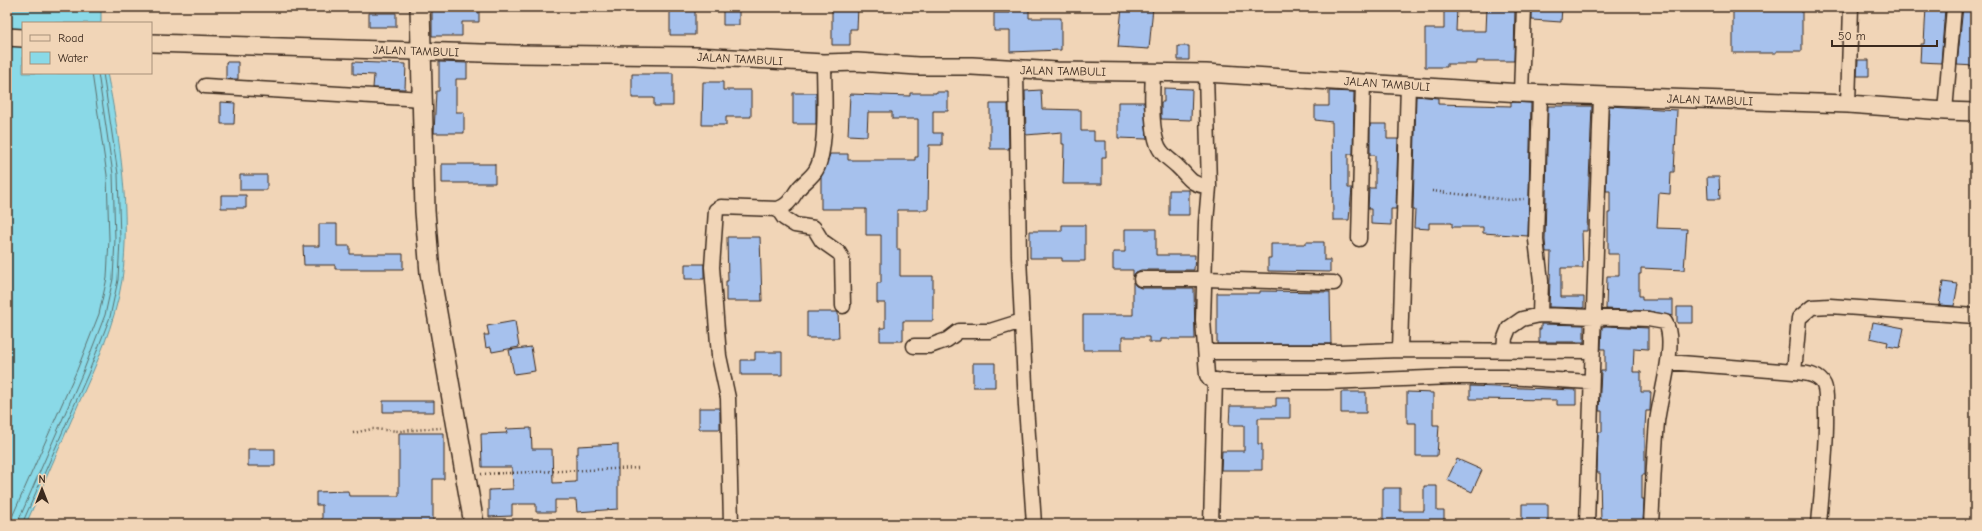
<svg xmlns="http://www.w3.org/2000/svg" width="1982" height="531" font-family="'Comic Neue',sans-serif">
  <rect width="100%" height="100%" fill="#f1d5b7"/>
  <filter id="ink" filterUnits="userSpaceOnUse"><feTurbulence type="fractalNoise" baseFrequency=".025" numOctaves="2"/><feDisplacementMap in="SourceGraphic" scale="8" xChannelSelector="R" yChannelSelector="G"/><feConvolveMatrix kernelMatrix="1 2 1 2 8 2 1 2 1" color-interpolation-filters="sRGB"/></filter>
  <g filter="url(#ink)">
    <path fill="#8ad9e7" stroke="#6a9397" d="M7,7H101V23H23V73H107C120,138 131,214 122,280C115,324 96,365 78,405C61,445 43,484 26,524H7Z"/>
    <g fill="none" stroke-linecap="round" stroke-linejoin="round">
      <path stroke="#5b706e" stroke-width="1" d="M11,524L12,517L77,370L99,314L107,278L109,239L107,175L92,73
        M17,524L83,372L105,315L113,279L115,239L113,174L98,73
        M22,524L88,374L110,317L118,280L120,239L118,174L103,73"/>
    </g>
    <path fill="#a6c1ed" stroke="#3b2a1e" d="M670,7H695V35H670Z
      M723,7H739V25H723Z
      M832,7H858L857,29H850V45H832Z
      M1010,7H1029V18H1061V50L1010,52V31H994V13H1010Z
      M1122,7H1153L1149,49L1118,47Z
      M1444,7H1457L1456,31H1486L1487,7H1515L1514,61H1477V64H1447V67H1425V29H1444Z
      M1532,7H1562L1561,22L1532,20Z
      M1733,7L1802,9V51H1776V53H1733Z
      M1926,7L1945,8L1941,63L1920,62L1921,44H1924Z
      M1963,7L1975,8V66L1957,65Z
      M432,9H479V22H462V36H432Z
      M369,13H396V27H369Z
      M1178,46H1189V60H1178Z
      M1858,60H1869V76H1857Z
      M226,62H238V79H226Z
      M353,62L406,64L405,89L373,88L374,75L353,74Z
      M439,62L467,63V79H456V112H464V133H434L436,91H439Z
      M654,73H673V106H654V98H632V74H654Z
      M703,82H723V90H751V117H726V125H702Z
      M1164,88L1192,89L1191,120L1161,119V102H1164Z
      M1041,90L1042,109L1081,110V131H1094V141H1106V157H1102V184H1063L1064,144H1062V132L1026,135L1025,91Z
      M1329,91L1354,92L1353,154H1348V188H1352L1349,220H1333L1332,122L1315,120V106H1329Z
      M936,92H948V111H933V133H942V145H929L928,210H897V249H900V276H933V321H903V341H880V328H885V303H877V283H881V235H866V209H821V177L830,154H848V160H915V157H918V119H892V112H868L867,136L848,135L850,94L910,96V93H936Z
      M793,93H816V124H793Z
      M1416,96L1438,98V104L1511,106V102L1531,103L1528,236L1483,233V227H1452V223H1429V229L1414,228L1415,210H1413Z
      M221,102L235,103L234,124H221Z
      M1118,102H1144L1147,139L1118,138Z
      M990,104H1008L1009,149H990Z
      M1548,106H1592L1587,231H1582L1583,268H1561V297H1584V308L1549,307L1551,252H1546L1545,240Z
      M1609,106L1677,110L1674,172H1671L1670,194L1659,193L1657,228L1687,229L1684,270L1641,268V274H1639V296H1642V300H1673V316L1649,311L1606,309L1607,276H1619V254H1608V213H1610V191H1606Z
      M1370,124H1387V139H1398L1396,209H1391V225L1371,224V209H1368L1369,188H1375V155H1370Z
      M442,164H495V183H442Z
      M240,175H267V190H240Z
      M1707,177H1719L1720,199H1708Z
      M1169,190H1189V215H1169Z
      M221,195H246V208H221Z
      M319,224H337V246H350V254H403V269H335V265H304L303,246H319Z
      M1062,225H1085V261H1062V258H1030V231H1062Z
      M1125,229H1156V255H1195L1194,270H1141L1136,272L1133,276V270H1113V252H1125Z
      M727,237H760L762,301H726V281H728Z
      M1306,242H1324V260H1330V272L1268,271V258H1271V244H1306Z
      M685,264H704V279H685Z
      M1133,282L1136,286L1141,288H1194L1195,339H1161V342H1149V337H1122V350H1083V315H1133Z
      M1943,282L1958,284L1954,306L1939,305Z
      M1260,291L1330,292L1331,344H1217V293H1260Z
      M1677,307H1693V323H1677Z
      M807,312H838L839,338H807Z
      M515,321L519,347L492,352L491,347L486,348L484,335H489L487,326Z
      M1873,322L1904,328L1900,348L1887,346L1888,342L1870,338Z
      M1541,324L1584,325V342H1539V329H1541Z
      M1606,326L1648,328V349L1634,348L1633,372H1641V392H1651L1650,409V411H1646L1645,427V475H1642V499H1644L1643,524H1601L1600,473H1597L1598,432H1602V411H1599L1601,371H1605V349H1601L1602,327Z
      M531,347L535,371L514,374L509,350Z
      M755,352H782V375H741V360H755Z
      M973,363H995V387H973Z
      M1470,386L1576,390V405H1557V400L1470,399Z
      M1341,392H1366V413H1341Z
      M1407,392L1433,393V425H1439L1437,456H1416V423H1407Z
      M1276,398H1290V418H1258V444H1262V470H1221L1222,451H1244V425H1229L1230,406H1276Z
      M383,401H434V412H383Z
      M699,408H720V429H699Z
      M531,428L532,449H552L553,483L576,482V454H578V446L618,444V509L577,512L576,500H555V512H536V504H512V516L489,517V490L513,489L512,467H482L481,434L507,433L506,429Z
      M399,433H444V479H433V524H322V505H316V492L348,491L349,496H399Z
      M248,449H275V466H248Z
      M1457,459L1482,470L1472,492L1447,480Z
      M1424,486H1437V511H1444V524L1383,523V488H1400V511H1424Z
      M1522,504H1548V524H1522Z"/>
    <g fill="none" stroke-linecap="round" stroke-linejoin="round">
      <defs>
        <path id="minor" d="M1016,70L1019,257L1026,406L1034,524
          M1153,72C1152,91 1150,137 1161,151C1165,157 1172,161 1177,166C1192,180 1188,183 1209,187L1206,222L1203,320L1207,375L1209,379L1229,382H1327L1453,377H1505L1591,382
          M1206,73L1209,187
          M205,86L423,99
          M1521,93L1524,7
          M1540,94L1536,240L1541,281L1540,315
          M1848,104L1851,7
          M1945,111L1954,7
          M778,209L784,218L795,225L814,228L822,241L839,253L842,258L843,306
          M1359,239L1363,82
          M1141,279H1205L1334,283
          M914,346H930L938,343L947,340L959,331H990L1022,321
          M1400,350L1408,85
          M1504,350L1505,338L1509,328L1522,319L1540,315L1648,319L1665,322C1678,342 1659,399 1657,422C1654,456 1653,490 1651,524
          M1207,352H1339L1400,350L1592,351
          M1668,362L1794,372C1804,373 1819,374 1824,385C1827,392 1826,402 1826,410C1827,448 1822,486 1819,524
          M1794,372L1799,318L1812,307L1830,306L1975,316
          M731,524L728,398L719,356L712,267L716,210L721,207L778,209C790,205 792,197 799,188C804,182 812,177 816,170C828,150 824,88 824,63
          M1211,524L1215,380
          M1587,524L1601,96"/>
        <path id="tertiary" d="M7,37L23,38
          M151,43L516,54L696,56L824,63L857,62L918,66H972L1057,71L1206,73L1521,93L1848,104L1945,111L1975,112"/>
        <path id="secondary" d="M420,7L425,211L430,273L474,524"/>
      </defs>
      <use href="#minor" stroke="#3b2a1e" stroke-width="17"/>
      <use href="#tertiary" stroke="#3b2a1e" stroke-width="20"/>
      <use href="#secondary" stroke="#3b2a1e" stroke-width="22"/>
      <path stroke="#3b2a1e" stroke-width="2.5" stroke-dasharray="1 3" stroke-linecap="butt" d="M1432,191L1509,200L1524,199
        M353,433L372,429L399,431L441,428
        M481,474L639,468"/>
      <use href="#minor" stroke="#f1d5b7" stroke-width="14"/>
      <use href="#tertiary" stroke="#f1d5b7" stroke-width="17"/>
      <use href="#secondary" stroke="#f1d5b7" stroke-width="19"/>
    </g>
  </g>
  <g text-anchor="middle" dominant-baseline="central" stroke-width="4" stroke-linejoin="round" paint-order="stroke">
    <g font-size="12" fill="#3b2a1e" stroke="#f1d5b7">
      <text transform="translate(416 51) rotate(2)">JALAN TAMBULI</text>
      <text transform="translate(740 59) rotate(3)">JALAN TAMBULI</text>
      <text transform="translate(1063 71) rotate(1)">JALAN TAMBULI</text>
      <text transform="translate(1387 84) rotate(4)">JALAN TAMBULI</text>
      <text transform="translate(1710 100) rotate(2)">JALAN TAMBULI</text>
    </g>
  </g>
  <rect width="1982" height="531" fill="none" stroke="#f1d5b7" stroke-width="24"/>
  <rect x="12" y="12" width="1958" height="507" fill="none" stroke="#3b2a1e" stroke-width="1.5" filter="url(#ink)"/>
  <rect x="22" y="22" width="130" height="52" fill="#f1d5b7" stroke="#a8917a"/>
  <rect x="30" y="35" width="20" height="6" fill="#f1d5b7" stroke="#a8917a"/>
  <text x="58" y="42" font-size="12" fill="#3b2a1e">Road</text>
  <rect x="30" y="52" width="20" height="12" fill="#8ad9e7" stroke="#a8917a"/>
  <text x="58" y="62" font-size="12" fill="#3b2a1e">Water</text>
  <g transform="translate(42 489)" stroke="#f1d5b7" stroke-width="3" paint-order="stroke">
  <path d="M0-3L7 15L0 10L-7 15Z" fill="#3b2a1e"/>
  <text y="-6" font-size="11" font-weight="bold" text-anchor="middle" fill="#3b2a1e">N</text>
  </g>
  <path d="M1832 40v6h105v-6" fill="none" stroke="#3b2a1e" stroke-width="2"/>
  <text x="1838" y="40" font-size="12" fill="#3b2a1e" stroke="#f1d5b7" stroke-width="3" paint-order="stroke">50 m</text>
</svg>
